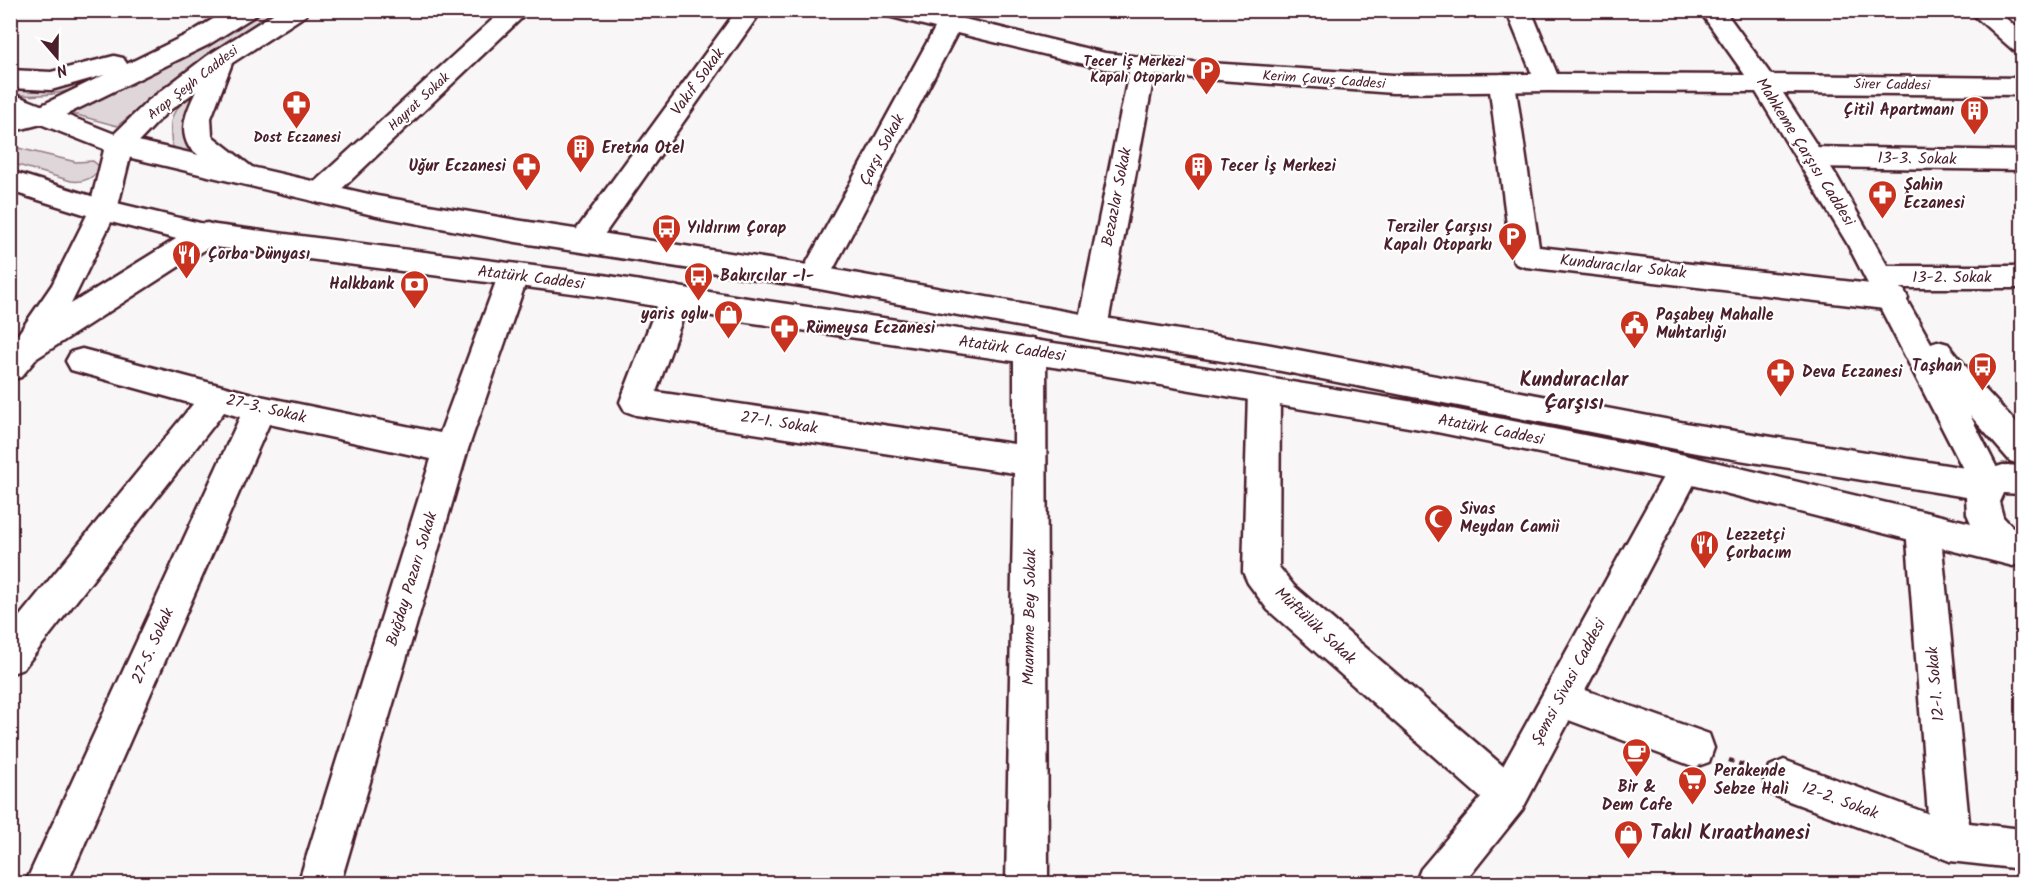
<svg xmlns="http://www.w3.org/2000/svg" width="2033" height="894" font-family="Kalam,sans-serif">
  <rect width="100%" height="100%" fill="#f8f6f7"/>
  <filter id="ink" filterUnits="userSpaceOnUse"><feTurbulence type="fractalNoise" baseFrequency=".0167" numOctaves="2"/><feDisplacementMap in="SourceGraphic" scale="12" xChannelSelector="R" yChannelSelector="G"/><feConvolveMatrix kernelMatrix="1 2 1 2 8 2 1 2 1" color-interpolation-filters="sRGB"/></filter>
  <g filter="url(#ink)">
    <path fill="#ded6d9" stroke="#947a82" stroke-width="1.5" d="M261,11H277L184,74L117,126L66,112L191,52Z
      M125,67C86,87 55,100 11,94L10,92L63,83Z
      M194,92L189,128L196,160L172,146C168,116 171,112 194,92Z
      M10,146L76,162L93,161L100,167C96,178 82,183 71,181L11,163Z"/>
    <g fill="none" stroke-linecap="round" stroke-linejoin="round">
      <defs>
        <path id="pedestrian" d="M1502,74L1511,77L1515,83L1539,247L1871,284L1867,277L1871,269L1882,266H2022V288H1899L1904,290L1908,298L1904,306L1893,310L1526,267L1516,264L1511,256L1489,83L1493,77Z
          M1811,147L2022,151V170L1811,167L1801,164L1797,157L1801,150Z
          M1560,681L1709,734L1714,748L1709,762L1695,767L1547,712L1541,699L1547,686Z
          M1784,760L1964,827L1970,841L1964,855L1950,861L1770,794L1764,780L1770,766Z"/>
        <path id="minor" d="M503,10H530L330,200L320,203L310,200L306,193L310,186Z
          M737,10H762L594,249L584,252L574,249L569,241L574,233Z
          M881,10H927L1105,53L1178,61L1393,75L1532,74L1506,10H1531L1557,74L1745,75L1699,10H1724L1771,75L2022,78V95L1783,93L1836,175L1931,343L1937,341L1948,344L1980,384L2022,429V465L2010,461L1970,415L2006,486L2001,496L1989,500L1977,496L1847,243L1756,92L1548,91L1393,93L1154,75L1107,328L1103,336L1092,340L1081,336L1077,328L1129,72L1105,69L957,33L825,285L814,288L803,285L799,277L935,28L884,15Z
          M1968,10H1996L2022,32V52L2013,50Z
          M513,265L524,268L528,276L468,449L340,884H298L431,459L269,424L67,884H25L240,417L224,412L23,669L10,674V628L193,404L71,370L66,361L71,352L82,349L260,396L440,433L498,276L502,268Z
          M675,286L686,290L690,298L656,392L1014,444V351L1019,342L1030,339L1041,342L1046,351L1048,884H1006L1014,473L636,415L625,411L620,402L660,298L664,290Z
          M1264,378L1275,382L1280,391L1279,567L1294,586L1503,766L1673,459L1685,455L1697,459L1702,469L1522,810L1463,884H1415L1421,869L1481,798L1268,610L1248,583L1243,572L1248,391L1253,382Z
          M1923,512L1935,516L1940,527L1969,823L2022,829V869L1950,861L1936,855L1930,841L1906,527L1911,516Z"/>
        <path id="tertiary" d="M228,10H259L256,15L208,45L53,121L10,132V114L36,108L104,75L51,90L10,88V70L51,72L114,56L123,58L127,64L190,33Z
          M279,10H309L306,15L232,63L211,118L212,136L253,168L257,175L253,182C229,189 207,161 189,147C178,128 188,109 196,91L166,113L132,149L117,210L113,217L103,220L93,217L89,210L105,146L109,139L148,101L207,56Z"/>
        <path id="secondary" d="M103,200L113,203L117,210L71,304L197,226L207,223L217,226L221,234L217,242L37,358L21,377L10,380V346L52,285L93,203Z"/>
        <path id="primary" d="M10,93L125,138L377,196L516,220L814,266L1092,316L1266,344L1691,424L1984,471L2003,465L2022,466V494L2003,493L1999,502L2003,517L2022,537V562L2013,566L1685,483L1432,431L1067,369L747,322L603,297L200,245L103,220L10,191V171L104,200L200,223L603,275L747,298L1067,345L1432,405L1685,455L1971,523L1967,514L1966,497L1691,452L1266,368L1092,340L814,288L516,242L377,216L119,155L10,112Z"/>
      </defs>
      <use href="#pedestrian" stroke="#4a1f2b" stroke-width="5"/>
      <use href="#minor" stroke="#4a1f2b" stroke-width="5"/>
      <use href="#tertiary" stroke="#4a1f2b" stroke-width="5"/>
      <use href="#secondary" stroke="#4a1f2b" stroke-width="5"/>
      <use href="#primary" stroke="#4a1f2b" stroke-width="5"/>
      <path stroke="#4a1f2b" stroke-width="4.5" stroke-dasharray="5 5" stroke-linecap="butt" d="M1729,760L1748,767"/>
      <use href="#pedestrian" fill="#fff" fill-rule="evenodd"/>
      <use href="#minor" fill="#fff" fill-rule="evenodd"/>
      <use href="#tertiary" fill="#fff" fill-rule="evenodd"/>
      <use href="#secondary" fill="#fff" fill-rule="evenodd"/>
      <use href="#primary" fill="#fff" fill-rule="evenodd"/>
    </g>
  </g>
  <defs>
    <symbol id="parking-pin" viewBox="-11 -11 22 30"><path d="M0 17L-7.5 6A9.5 9.5 0 1 1 7.5 6Z" fill="#c8321e" stroke="#fff"/><path d="M-3.5-5.5H1a3.5 3.5 0 0 1 0 7H-1V5.5H-3.5ZM-1-3.4V-.6H.8a1.4 1.4 0 0 0 0-2.8Z" fill="#fff"/></symbol>
    <symbol id="pharmacy-pin" viewBox="-11 -11 22 30"><path d="M0 17L-7.5 6A9.5 9.5 0 1 1 7.5 6Z" fill="#c8321e" stroke="#fff"/><path d="M-2-6h4v4h4v4h-4v4h-4v-4h-4v-4h4Z" fill="#fff"/></symbol>
    <symbol id="building-pin" viewBox="-11 -11 22 30"><path d="M0 17L-7.5 6A9.5 9.5 0 1 1 7.5 6Z" fill="#c8321e" stroke="#fff"/><path d="M-4-6H4V6H1V3H-1V6H-4ZM-2.5-4.3h1.7v1.8h-1.7ZM.8-4.3h1.7v1.8H.8ZM-2.5-1h1.7V.8h-1.7ZM.8-1h1.7V.8H.8Z" fill="#fff"/></symbol>
    <symbol id="bus-pin" viewBox="-11 -11 22 30"><path d="M0 17L-7.5 6A9.5 9.5 0 1 1 7.5 6Z" fill="#c8321e" stroke="#fff"/><path d="M-5-6H5V4H4V6H2V4H-2V6H-4V4H-5ZM-3.5-4V0h7V-4ZM-3.5 1.2v1.5H-2V1.2ZM2 1.2v1.5H3.5V1.2Z" fill="#fff"/></symbol>
    <symbol id="restaurant-pin" viewBox="-11 -11 22 30"><path d="M0 17L-7.5 6A9.5 9.5 0 1 1 7.5 6Z" fill="#c8321e" stroke="#fff"/><path d="M-5-6h1v4h1v-4h1v4h1v-4h1v5L-1.5 .5V6h-2V.5L-5-1ZM5-6V6H3V1.5H1.5Q1.5-4 5-6Z" fill="#fff"/></symbol>
    <symbol id="bank-pin" viewBox="-11 -11 22 30"><path d="M0 17L-7.5 6A9.5 9.5 0 1 1 7.5 6Z" fill="#c8321e" stroke="#fff"/><path d="M-6-4H6V4H-6ZM0-2.3a2.3 2.3 0 1 0 0 4.6a2.3 2.3 0 1 0 0-4.6Z" fill="#fff"/></symbol>
    <symbol id="shop-pin" viewBox="-11 -11 22 30"><path d="M0 17L-7.5 6A9.5 9.5 0 1 1 7.5 6Z" fill="#c8321e" stroke="#fff"/><path d="M-5-2.5h2.3a2.7 3.5 0 0 1 5.4 0H5L5.5 6h-11ZM-1.5-2.5h3a1.5 2.3 0 0 0-3 0Z" fill="#fff"/></symbol>
    <symbol id="civic-pin" viewBox="-11 -11 22 30"><path d="M0 17L-7.5 6A9.5 9.5 0 1 1 7.5 6Z" fill="#c8321e" stroke="#fff"/><path d="M-.6-6.5H3V-4.5H.6V-3L4-1V1h2V6H-6V1h2V-1L-.6-3ZM-1.2 2.5V6h2.4V2.5Z" fill="#fff"/></symbol>
    <symbol id="mosque-pin" viewBox="-11 -11 22 30"><path d="M0 17L-7.5 6A9.5 9.5 0 1 1 7.5 6Z" fill="#c8321e" stroke="#fff"/><path d="M3.5-4.9A6 6 0 1 0 3.5 4.9A5 5 0 1 1 3.5-4.9Z" fill="#fff"/></symbol>
    <symbol id="cafe-pin" viewBox="-11 -11 22 30"><path d="M0 17L-7.5 6A9.5 9.5 0 1 1 7.5 6Z" fill="#c8321e" stroke="#fff"/><path d="M-5.5-4.5H6V0H3Q3 3.5 0 3.5H-2.5Q-5.5 3.5-5.5 0ZM3-3.2v2h1.7v-2ZM-6 4.5H4V6H-6Z" fill="#fff"/></symbol>
    <symbol id="supermarket-pin" viewBox="-11 -11 22 30"><path d="M0 17L-7.5 6A9.5 9.5 0 1 1 7.5 6Z" fill="#c8321e" stroke="#fff"/><path d="M-6-5.5h2.5l.6 2H6L4.5 2H-2.5L-4.4-4H-6ZM-1.5 3.2a1.3 1.3 0 1 0 .1 0ZM3 3.2a1.3 1.3 0 1 0 .1 0Z" fill="#fff"/></symbol>
  </defs>
  <g fill-rule="evenodd">
    <use href="#parking-pin" x="1190" y="54" width="33" height="45"/>
    <use href="#pharmacy-pin" x="280" y="88" width="33" height="45"/>
    <use href="#building-pin" x="1958" y="94" width="33" height="45"/>
    <use href="#building-pin" x="564" y="132" width="33" height="45"/>
    <use href="#pharmacy-pin" x="510" y="150" width="33" height="45"/>
    <use href="#building-pin" x="1182" y="150" width="33" height="45"/>
    <use href="#pharmacy-pin" x="1866" y="178" width="33" height="45"/>
    <use href="#bus-pin" x="650" y="212" width="33" height="45"/>
    <use href="#parking-pin" x="1496" y="220" width="33" height="45"/>
    <use href="#restaurant-pin" x="170" y="238" width="33" height="45"/>
    <use href="#bus-pin" x="682" y="260" width="33" height="45"/>
    <use href="#bank-pin" x="398" y="268" width="33" height="45"/>
    <use href="#shop-pin" x="712" y="298" width="33" height="45"/>
    <use href="#civic-pin" x="1618" y="308" width="33" height="45"/>
    <use href="#pharmacy-pin" x="768" y="312" width="33" height="45"/>
    <use href="#bus-pin" x="1966" y="350" width="33" height="45"/>
    <use href="#pharmacy-pin" x="1764" y="356" width="33" height="45"/>
    <use href="#mosque-pin" x="1422" y="502" width="33" height="45"/>
    <use href="#restaurant-pin" x="1688" y="528" width="33" height="45"/>
    <use href="#cafe-pin" x="1620" y="736" width="33" height="45"/>
    <use href="#supermarket-pin" x="1676" y="764" width="33" height="45"/>
    <use href="#shop-pin" x="1612" y="818" width="33" height="45"/>
  </g>
  <g text-anchor="middle" dominant-baseline="central" stroke-width="4.5" stroke-linejoin="round" paint-order="stroke">
    <g font-size="14" font-weight="bold" fill="#4a1f2b" stroke="#fff" text-anchor="end">
      <text x="1185" y="62">Tecer İş Merkezi<tspan x="1185" dy="16">Kapalı Otoparkı</tspan></text>
      <text x="297" y="138" text-anchor="middle">Dost Eczanesi</text>
    </g>
    <g font-size="14" fill="#4a1f2b" stroke="#fff">
      <text transform="translate(1324 80) rotate(4)">Kerim Çavuş Caddesi</text>
      <text transform="translate(193 83) rotate(-38)">Arap Şeyh Caddesi</text>
      <text transform="translate(1892 85) rotate(1)">Sirer Caddesi</text>
      <text transform="translate(419 102) rotate(-43)">Hayrat Sokak</text>
    </g>
    <g font-size="16" fill="#4a1f2b" stroke="#fff">
      <text transform="translate(698 82) rotate(-54)">Vakıf Sokak</text>
      <text transform="translate(882 150) rotate(-62)">Çarşı Sokak</text>
      <text transform="translate(1805 152) rotate(58)">Mahkeme Çarşısı Caddesi</text>
      <text transform="translate(1917 159) rotate(1)">13-3. Sokak</text>
      <text transform="translate(1117 197) rotate(-79)">Bezazlar Sokak</text>
      <text transform="translate(1623 267) rotate(6)">Kunduracılar Sokak</text>
      <text x="1952" y="277">13-2. Sokak</text>
      <text transform="translate(531 278) rotate(7)">Atatürk Caddesi</text>
      <text transform="translate(1012 349) rotate(8)">Atatürk Caddesi</text>
      <text transform="translate(266 409) rotate(13)">27-3. Sokak</text>
      <text transform="translate(779 423) rotate(9)">27-1. Sokak</text>
      <text transform="translate(1491 430) rotate(11)">Atatürk Caddesi</text>
      <text transform="translate(412 579) rotate(-73)">Buğday Pazarı Sokak</text>
      <text transform="translate(1030 617) rotate(-89)">Muamme Bey Sokak</text>
      <text transform="translate(1315 626) rotate(43)">Müftülük Sokak</text>
      <text transform="translate(153 646) rotate(-66)">27-5. Sokak</text>
      <text transform="translate(1569 682) rotate(-62)">Şemsi Sivasi Caddesi</text>
      <text transform="translate(1936 684) rotate(-95)">12-1. Sokak</text>
      <text transform="translate(1840 801) rotate(20)">12-2. Sokak</text>
    </g>
    <g font-size="16" font-weight="bold" fill="#4a1f2b" stroke="#fff" text-anchor="start">
      <text x="1954" y="110" text-anchor="end">Çitil Apartmanı</text>
      <text x="602" y="148">Eretna Otel</text>
      <text x="506" y="166" text-anchor="end">Uğur Eczanesi</text>
      <text x="1220" y="166">Tecer İş Merkezi</text>
      <text x="1904" y="185">Şahin<tspan x="1904" dy="18">Eczanesi</tspan></text>
      <text x="1492" y="227" text-anchor="end">Terziler Çarşısı<tspan x="1492" dy="18">Kapalı Otoparkı</tspan></text>
      <text x="687" y="228">Yıldırım Çorap</text>
      <text x="208" y="254">Çorba Dünyası</text>
      <text x="720" y="276">Bakırcılar -1-</text>
      <text x="394" y="284" text-anchor="end">Halkbank</text>
      <text x="708" y="314" text-anchor="end">yaris oglu</text>
      <text x="1656" y="315">Paşabey Mahalle<tspan x="1656" dy="18">Muhtarlığı</tspan></text>
      <text x="806" y="328">Rümeysa Eczanesi</text>
      <text x="1962" y="366" text-anchor="end">Taşhan</text>
      <text x="1802" y="372">Deva Eczanesi</text>
      <text x="1460" y="509">Sivas<tspan x="1460" dy="18">Meydan Camii</tspan></text>
      <text x="1726" y="535">Lezzetçi<tspan x="1726" dy="18">Çorbacım</tspan></text>
      <text x="1714" y="771">Perakende<tspan x="1714" dy="18">Sebze Hali</tspan></text>
      <text x="1637" y="787" text-anchor="middle">Bir &amp;<tspan x="1637" dy="18">Dem Cafe</tspan></text>
    </g>
    <g font-size="20" font-weight="bold" fill="#4a1f2b" stroke="#fff">
      <text x="1574" y="381">Kunduracılar<tspan x="1574" dy="23">Çarşısı</tspan></text>
    </g>
    <g font-size="20" font-weight="bold" fill="#4a1f2b" stroke="#fff" text-anchor="start">
      <text x="1650" y="834">Takıl Kıraathanesi</text>
    </g>
  </g>
  <rect width="2033" height="894" fill="none" stroke="#fff" stroke-width="36"/>
  <rect x="18" y="18" width="1997" height="858" fill="none" stroke="#4a1f2b" stroke-width="2" filter="url(#ink)"/>
  <g transform="translate(57 57) rotate(160)" stroke="#ffffff" stroke-width="4.5" paint-order="stroke">
  <path d="M0-4.5L10 22L0 15L-10 22Z" fill="#4a1f2b"/>
  <text y="-9" font-size="16" font-weight="bold" text-anchor="middle" fill="#4a1f2b">N</text>
  </g>
</svg>
